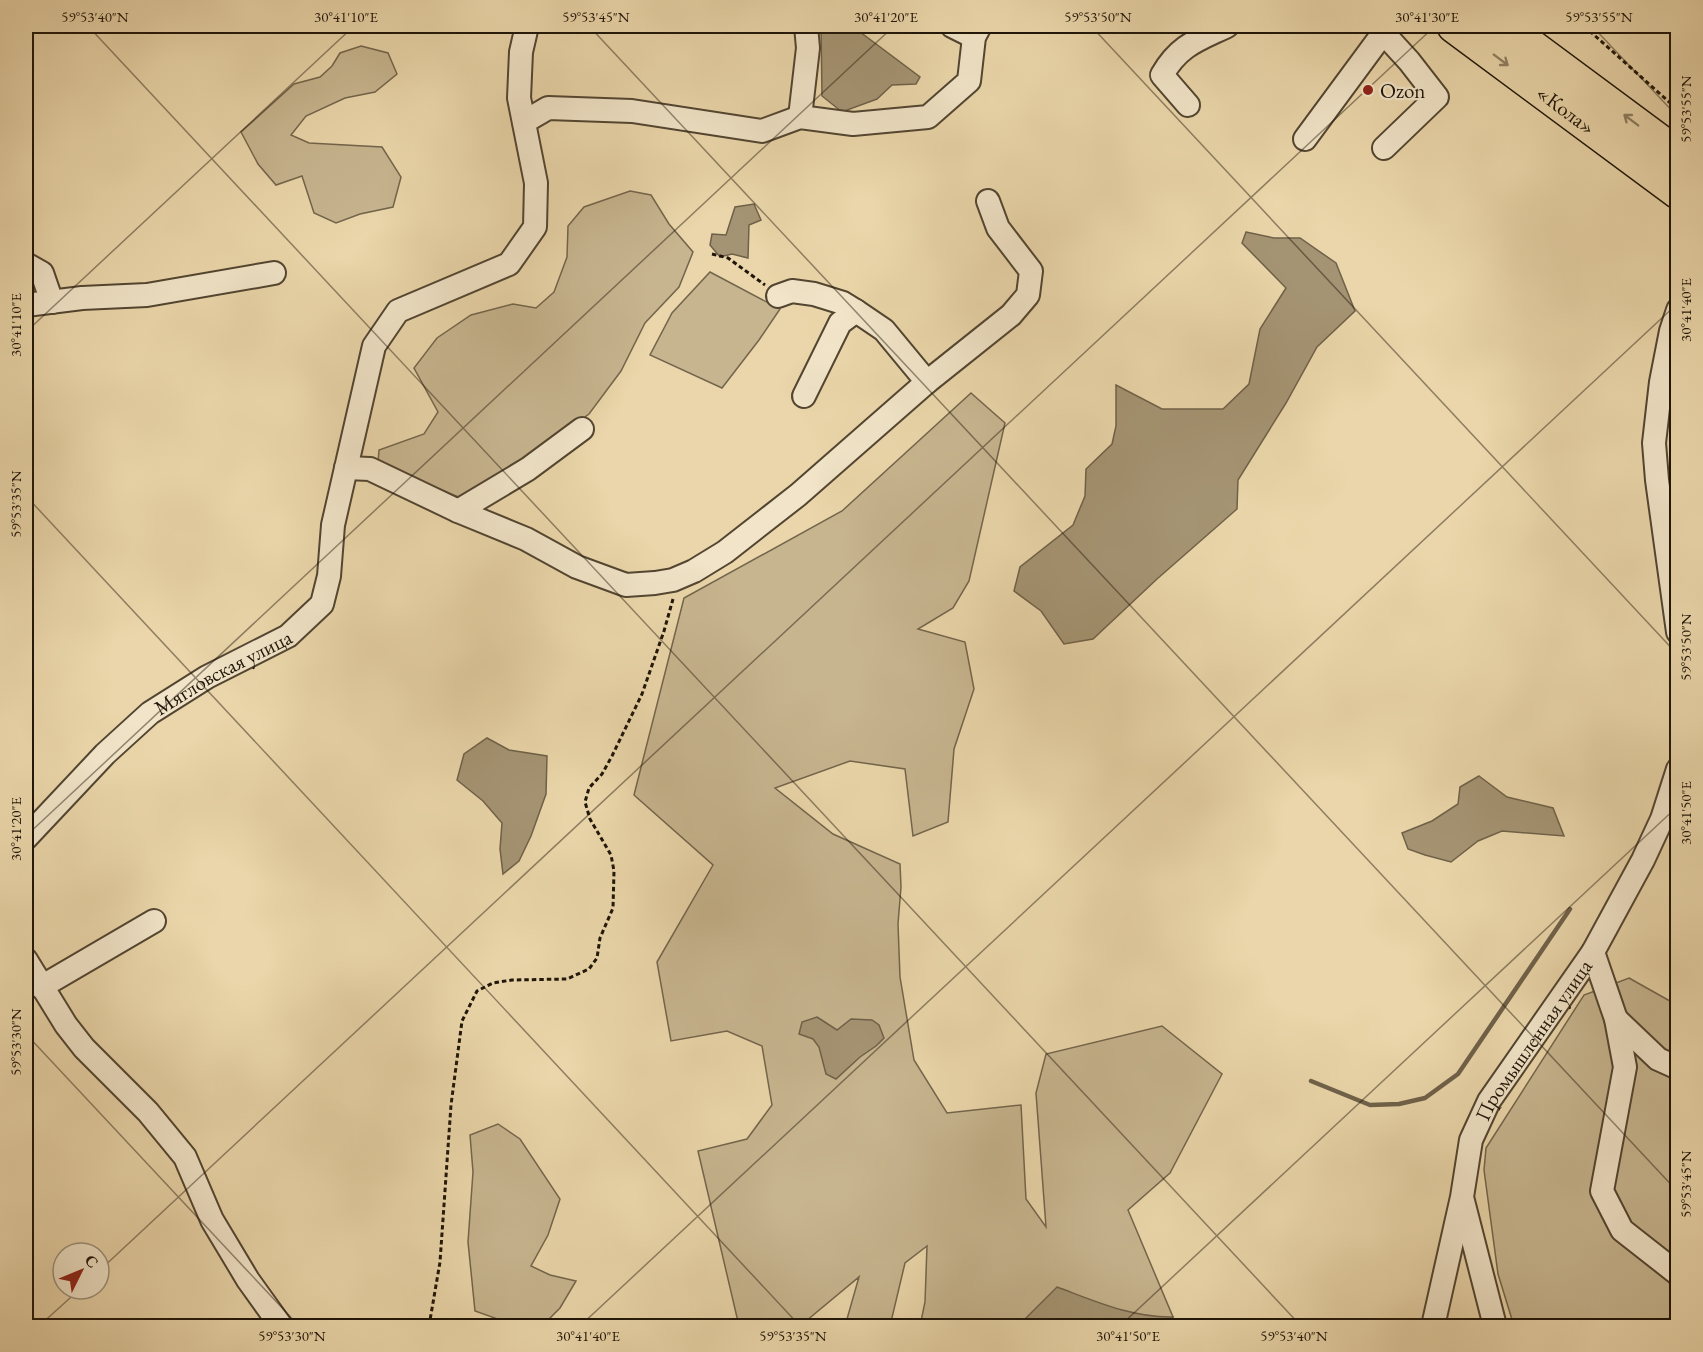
<svg xmlns="http://www.w3.org/2000/svg" width="1703" height="1352" font-family="'EB Garamond',serif">
  <rect width="100%" height="100%" fill="#ead6aa"/>
  <filter id="stains"><feTurbulence type="fractalNoise" baseFrequency=".00333" numOctaves="4"/><feColorMatrix values="0 0 0 0 .2 0 0 0 0 .09 0 0 0 0 .02 0 0 0 .5 -.17"/></filter>
  <radialGradient id="worn" r=".72"><stop offset=".6" stop-color="#630" stop-opacity="0"/><stop offset="1" stop-color="#630" stop-opacity=".3"/></radialGradient>
  <path fill="#c7b58f" stroke="#73654c" stroke-width="1.5" d="M361,46L388,53L397,74L375,92L345,98L306,116L291,135L309,143L382,147L401,177L393,207L360,214L336,223L314,213L302,176L276,185L258,164L241,132L294,84L320,77L332,66L340,53Z
    M630,191L651,195L669,224L693,252L679,287L645,323L621,371L589,414L510,470L463,499L378,463L379,450L424,434L438,412L414,368L437,338L471,315L513,304L536,308L554,292L567,257L568,226L584,207Z
    M710,272L780,309L759,340L722,388L650,355L672,313Z
    M971,393L1005,423L969,581L953,608L918,629L965,642L974,689L954,749L948,822L913,836L905,769L850,761L775,788L833,834L900,864L901,887L898,924L900,977L914,1060L947,1113L1021,1105L1026,1199L1046,1227L1036,1093L1046,1054L1162,1026L1222,1074L1170,1173L1128,1210L1173,1317L1167,1326H920L925,1302L927,1246L905,1263L890,1326H845L859,1277L800,1326H739L698,1151L747,1139L772,1105L762,1046L727,1031L671,1041L657,962L713,865L634,795L684,598L842,511Z
    M1629,978L1677,1005V1326H1514L1498,1274L1484,1170L1486,1148L1584,995Z
    M498,1124L520,1139L560,1199L548,1235L531,1266L550,1275L576,1281L560,1308L542,1326H517L475,1311L468,1242L473,1172L470,1135Z"/>
  <path fill="#a59473" stroke="#6f6149" stroke-width="1.5" d="M821,26H852L920,77L916,84L892,85L877,99L842,112L822,96Z
    M754,204L761,220L749,225L748,258L732,254L720,257L710,245L712,234L726,235L735,207Z
    M1246,232L1274,238H1300L1336,263L1355,311L1317,347L1286,403L1238,480L1237,509L1157,579L1093,639L1064,644L1041,611L1014,591L1020,567L1073,525L1085,496L1086,469L1112,444L1116,426V385L1162,409H1223L1249,384L1260,329L1286,288L1242,243Z
    M487,738L509,750L547,756L546,794L531,836L519,861L503,874L500,849L502,823L483,801L457,780L464,754Z
    M1479,776L1507,797L1553,808L1564,836L1502,831L1478,841L1451,862L1425,855L1408,849L1402,833L1432,821L1458,804L1460,787Z
    M817,1017L837,1030L851,1019L872,1020L879,1025L884,1038L876,1046L860,1057L836,1079L826,1074L819,1047L813,1039L799,1034L802,1022Z
    M1057,1287C1095,1301 1132,1318 1173,1317L1167,1326H1018Z"/>
  <g fill="none" stroke-linecap="round" stroke-linejoin="round">
    <path stroke="#6f6149" stroke-width="4.5" d="M1311,1081L1370,1105L1399,1104L1425,1098L1458,1074L1570,909"/>
    <defs>
      <g id="minor">
        <path d="M952,26L974,37"/>
        <path d="M1377,26L1409,61L1437,97L1384,148"/>
        <path d="M1188,105L1162,75C1179,45 1198,40 1227,26"/>
        <path d="M800,117L808,48L806,26"/>
        <path d="M524,122L548,108L632,111L762,131L800,117L853,124L928,117L969,81L974,37L980,26"/>
        <path d="M1305,139L1384,32"/>
        <path d="M26,264L42,273L52,302"/>
        <path d="M778,296L792,291L814,294L843,303L856,311L884,330L927,382"/>
        <path d="M26,305L82,298L147,295L274,273"/>
        <path d="M1678,310L1671,331L1661,382L1654,443L1657,480L1678,632"/>
        <path d="M804,396L840,323L856,311"/>
        <path d="M346,468L370,469L458,511L526,539L577,567L626,585L655,583L673,580L694,571L725,552L798,495L927,382L1011,315L1028,295L1031,271L998,228L988,201"/>
        <path d="M458,511L528,469L582,429"/>
        <path id="s1" d="M26,838L105,754L150,713L207,677L288,636L322,604L329,576L333,525L374,346L398,311L509,264L535,227L536,183L519,98L521,52L527,26"/>
        <path d="M1593,952L1616,1019L1625,1067L1602,1191L1622,1230L1678,1274"/>
        <path d="M26,960L66,1025L84,1048L148,1112L185,1157L212,1220L248,1280L281,1326"/>
        <path d="M41,987L154,921"/>
        <path d="M1616,1019L1658,1059L1678,1068"/>
        <path d="M1463,1201L1495,1326"/>
        <path id="s2" d="M1433,1326L1462,1197L1471,1140L1489,1101L1593,952L1643,860L1662,819L1678,769"/>
      </g>
      <g id="highway">
        <path id="s3" d="M1454,26L1678,192"/>
        <path d="M1504,26L1678,155"/>
      </g>
    </defs>
    <use href="#minor" stroke="#524531" stroke-width="26"/>
    <use href="#highway" stroke="#1f1509" stroke-width="36"/>
    <path stroke="#1f1509" stroke-width="3" stroke-dasharray="4.5 3" stroke-linecap="butt" d="M1584,26L1678,110
      M712,254L728,258L765,285
      M429,1326L440,1262L451,1105L462,1021L477,991L493,983L512,980L567,979L589,969L597,958L600,938L613,908L614,871L611,855L590,819L585,802L589,788L602,774L612,756L642,694L664,631L673,599"/>
    <use href="#minor" stroke="#f1e4c8" stroke-width="22"/>
    <use href="#highway" stroke="#ead6aa" stroke-width="33"/>
  </g>
  <defs><path id="oneway-shaft" d="M-6 0H5M1.5-3L5.5 0L1.5 3" fill="none" stroke-width="1.6" stroke-linecap="round" stroke-linejoin="round" transform="scale(1.5)"/></defs>
  <g stroke="#8f7f62">
    <use href="#oneway-shaft" transform="translate(1501 60) rotate(37)"/>
    <use href="#oneway-shaft" transform="translate(1631 120) rotate(-143)"/>
  </g>
  <path fill="none" stroke="#1f1509" stroke-width="1.5" stroke-opacity="0.45" d="M88,26L1301,1326M589,26L1678,1192M1091,26L1678,655M1592,26L1678,117M26,332L354,26M26,496L800,1326M26,836L894,26M26,1034L299,1326M99,1271L1435,26M39,1326L80,1289M580,1326L1678,303M1120,1326L1678,806M1660,1326L1678,1310"/>
  <circle fill="#8f2418" stroke="#f1e4c8" stroke-width="2" cx="1368" cy="90" r="6"/>
  <g text-anchor="middle" dominant-baseline="central" stroke-width="4.5" stroke-linejoin="round" paint-order="stroke">
    <g font-size="21" fill="#1f1509" stroke="#f1e4c8" text-anchor="start">
      <text x="1380" y="90">Ozon</text>
    </g>
    <g font-size="21" fill="#1f1509" stroke="#f1e4c8">
      <text stroke="none"><textPath href="#s3" startOffset="140">«Кола»</textPath></text>
      <text stroke="none"><textPath href="#s1" startOffset="260">Мягловская улица</textPath></text>
      <text stroke="none"><textPath href="#s2" startOffset="308">Промышленная улица</textPath></text>
    </g>
  </g>
  <rect width="1703" height="1352" fill="none" stroke="#ead6aa" stroke-width="66"/>
  <g transform="translate(81 1271) rotate(47)"><circle r="28" fill="#f1e4c8" stroke="#9d917c" stroke-width="1.5"/>
  <path d="M0-4.5L10 22L0 15L-10 22Z" fill="#8f2418"/>
  <text y="-9" font-size="16" font-weight="bold" text-anchor="middle" fill="#1f1509">С</text>
  </g>
  <rect x="33" y="33" width="1637" height="1286" fill="none" stroke="#1f1509" stroke-width="2"/>
  <g font-size="15" text-anchor="middle" fill="#1f1509">
    <text x="95" y="22">59°53'40"N</text>
    <text x="346" y="22">30°41'10"E</text>
    <text x="596" y="22">59°53'45"N</text>
    <text x="886" y="22">30°41'20"E</text>
    <text x="1098" y="22">59°53'50"N</text>
    <text x="1427" y="22">30°41'30"E</text>
    <text x="1599" y="22">59°53'55"N</text>
    <text transform="translate(1686 109) rotate(-90)" y="5">59°53'55"N</text>
    <text transform="translate(1686 310) rotate(-90)" y="5">30°41'40"E</text>
    <text transform="translate(16 325) rotate(-90)" y="5">30°41'10"E</text>
    <text transform="translate(16 504) rotate(-90)" y="5">59°53'35"N</text>
    <text transform="translate(1686 647) rotate(-90)" y="5">59°53'50"N</text>
    <text transform="translate(1686 813) rotate(-90)" y="5">30°41'50"E</text>
    <text transform="translate(16 829) rotate(-90)" y="5">30°41'20"E</text>
    <text transform="translate(16 1042) rotate(-90)" y="5">59°53'30"N</text>
    <text transform="translate(1686 1184) rotate(-90)" y="5">59°53'45"N</text>
    <text x="292" y="1341">59°53'30"N</text>
    <text x="588" y="1341">30°41'40"E</text>
    <text x="793" y="1341">59°53'35"N</text>
    <text x="1128" y="1341">30°41'50"E</text>
    <text x="1294" y="1341">59°53'40"N</text>
  </g>
  <rect width="100%" height="100%" filter="url(#stains)"/>
  <rect width="100%" height="100%" fill="url(#worn)"/>
</svg>
